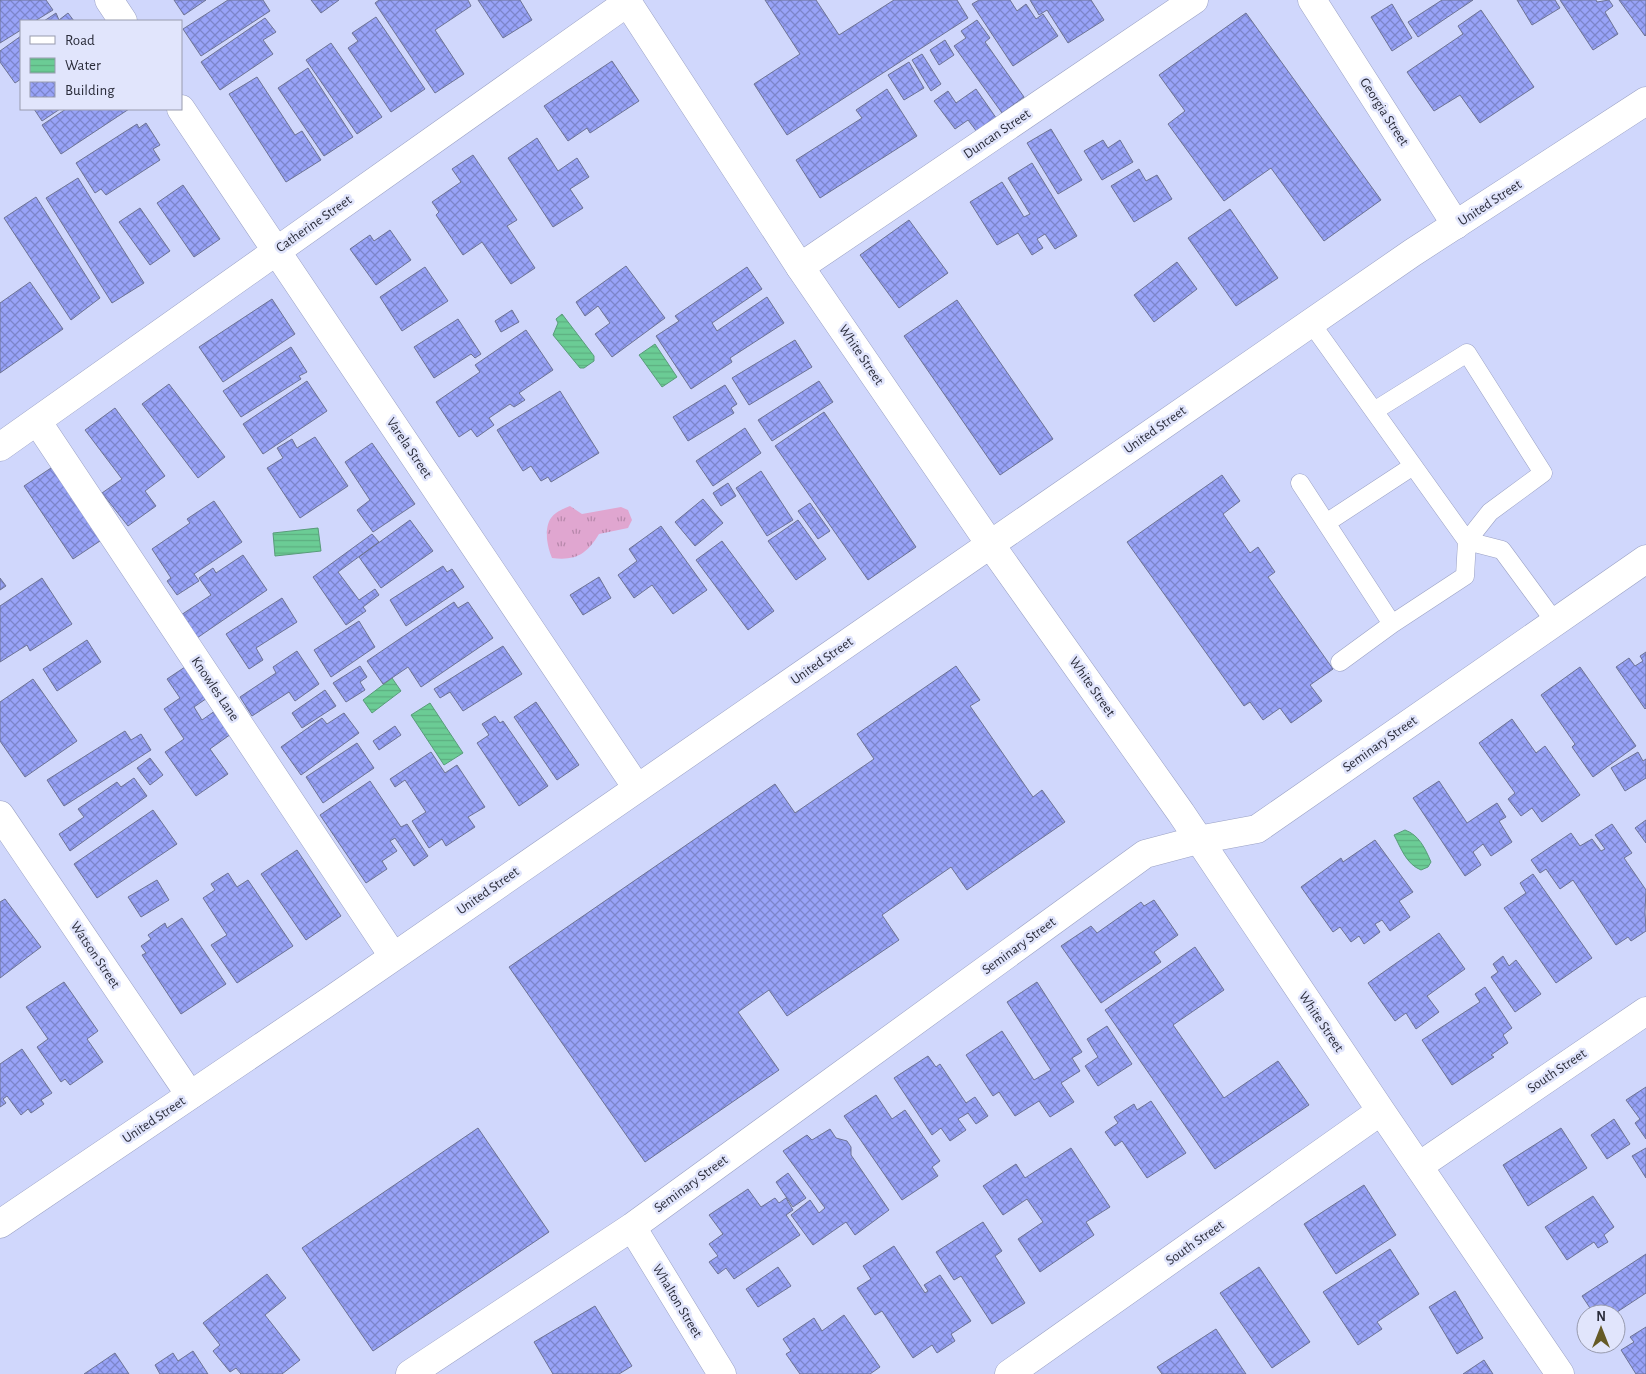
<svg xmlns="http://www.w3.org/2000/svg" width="1646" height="1374" font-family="'Alegreya Sans',sans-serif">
  <defs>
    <pattern id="grass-tufts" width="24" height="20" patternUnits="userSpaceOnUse" patternTransform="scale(1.25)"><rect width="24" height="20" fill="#e0a6d0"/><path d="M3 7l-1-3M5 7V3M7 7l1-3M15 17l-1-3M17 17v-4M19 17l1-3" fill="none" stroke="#b687aa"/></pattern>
    <pattern id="water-rules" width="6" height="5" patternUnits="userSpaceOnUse" patternTransform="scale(1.25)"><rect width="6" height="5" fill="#6bcc95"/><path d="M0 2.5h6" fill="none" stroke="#5daf81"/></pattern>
    <pattern id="building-cross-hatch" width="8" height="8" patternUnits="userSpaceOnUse" patternTransform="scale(1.25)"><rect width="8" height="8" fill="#98a3f8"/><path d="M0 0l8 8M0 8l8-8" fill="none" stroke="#7c85ca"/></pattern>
  </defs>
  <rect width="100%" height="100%" fill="#d0d7fc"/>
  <path fill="url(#grass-tufts)" d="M570,506L582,514L621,507L628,510L632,520L628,528L599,534C587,554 576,561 552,558C549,551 548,546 547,539C546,519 552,513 570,506Z"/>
  <path fill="url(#water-rules)" stroke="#589c7a" d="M562,314L594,356V361L584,368H580L553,335L558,323L556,319Z
    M655,344L677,377L662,387L639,355Z
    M318,528L321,551L275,556L273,533Z
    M392,678L401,691L372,713L363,700Z
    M430,703L463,753L444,765L411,715Z
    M1405,830C1419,835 1425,848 1431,862L1428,867L1421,870C1406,864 1401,848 1394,835Z"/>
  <path fill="url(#building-cross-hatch)" stroke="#6d7394" d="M0,0H46L53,10L35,21H21V30L0,43Z
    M174,0H206L184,15Z
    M228,0H263L270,11L201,56L183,29Z
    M311,0H339L321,13Z
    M379,0H468L471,6L435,30L464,74L435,93L375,3Z
    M478,0H520L532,20L503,38Z
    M765,0H816L839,35L894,0H957L968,18L787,135L754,84L800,54Z
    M979,0H1010L1017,11L1026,4L1036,19L1043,14L1058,36L1013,66L972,4Z
    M1030,0H1091L1104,20L1068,43L1047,10L1039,15Z
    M1442,0H1473L1418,37L1408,22Z
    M1517,0H1555L1560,8L1532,25Z
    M1560,0H1596L1597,2L1609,0L1613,6L1605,12L1618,34L1593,50Z
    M1619,0H1646V35L1645,36Z
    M1392,4L1412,38L1392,51L1371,17Z
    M1481,10L1534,87L1480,123L1460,95L1434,111L1407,72L1463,34L1458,26Z
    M56,13L59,20L68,13L74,21H44Z
    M1246,13L1381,200L1324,241L1271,168L1224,201L1168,124L1185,111L1159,75Z
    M376,17L425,89L391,112L348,48L358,41L352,33Z
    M265,18L276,32L263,40L273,54L220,90L201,62Z
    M977,20L990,38L985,42L1024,97L1002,113L954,46L966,38L961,31Z
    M21,36V79L15,83L0,62V51Z
    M945,40L954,55L939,65L930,50Z
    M331,43L382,117L357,134L306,60Z
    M922,54L941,84L931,91L912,60Z
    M612,61L639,101L590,133L587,128L568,141L544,106Z
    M909,62L924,88L904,100L888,75Z
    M308,68L353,137L324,156L278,88Z
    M257,77L295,135L302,131L321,160L286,182L229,94Z
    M887,89L917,136L820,198L796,160L862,118L856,110Z
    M976,89L999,122L980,136L968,120L955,129L934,101L948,91L956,103Z
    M34,109H60L42,121Z
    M66,109H129L61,154L42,125Z
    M146,123L160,145L153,149L160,160L106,195L101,189L95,193L76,163L137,124L139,128Z
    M1051,129L1082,180L1058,194L1027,143Z
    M537,138L558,171L577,158L589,177L570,189L583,208L553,227L508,158Z
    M1103,140L1108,148L1120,140L1133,162L1102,180L1084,151Z
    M473,155L517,220L507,226L535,268L511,284L482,242L463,255L436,215L439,212L432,202L461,182L452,169Z
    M1032,163L1077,236L1055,249L1045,234L1037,239L1043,248L1032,255L1018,233L997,245L970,202L1002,182L1024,217L1030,214L1008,178Z
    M1139,169L1146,181L1157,175L1172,199L1134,222L1111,186Z
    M78,178L144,283L112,303L46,198Z
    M183,185L220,239L194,257L157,203Z
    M36,197L100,298L71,320L4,218Z
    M140,208L170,251L150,265L119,222Z
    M1230,209L1278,278L1236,306L1188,238Z
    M909,220L948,273L899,308L860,255Z
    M390,230L411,260L376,285L350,249L370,235L374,241Z
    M1177,262L1197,289L1154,322L1134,295Z
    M626,266L665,318L612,357L595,334L610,323L598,306L585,316L576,302Z
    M425,267L448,301L402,331L380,297Z
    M747,267L762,289L712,323L717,331L767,297L784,323L730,358L732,362L691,389L656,336L679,321L675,316Z
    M30,282L63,329L0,373V303Z
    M272,299L295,334L223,382L199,347Z
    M957,300L1053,439L1000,475L904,336Z
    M512,310L519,322L501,332L495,321Z
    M458,319L481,354L475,358L471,354L434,378L414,347Z
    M526,330L553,370L519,393L525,400L514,407L510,404L489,418L494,425L477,437L471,429L459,437L436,402L480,372L475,365Z
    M795,340L812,367L749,405L732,378Z
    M291,347L307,372L299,376L301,379L241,417L223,391Z
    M307,381L327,411L263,454L243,424Z
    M819,381L833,402L772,441L758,420Z
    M169,384L225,457L198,478L142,404Z
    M725,385L737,404L731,408L734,413L688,441L673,417Z
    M560,391L599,453L551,482L548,477L541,481L531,466L523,471L497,430Z
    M115,408L165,476L145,491L156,506L128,526L102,493L122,479L85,430Z
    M824,412L916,547L868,580L775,446Z
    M745,428L761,453L713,486L696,461Z
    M315,437L348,486L300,518L267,468L283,458L277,448L292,439L297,448Z
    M372,443L415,504L373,532L357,510L370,500L345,462Z
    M54,466L103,539L73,559L24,486Z
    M761,471L793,520L767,536L736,488Z
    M1222,475L1240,501L1223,514L1250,553L1258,547L1275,572L1268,577L1333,669L1310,685L1322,701L1291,723L1280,708L1263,720L1250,702L1244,706L1127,542Z
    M728,483L736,496L721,506L713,493Z
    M703,499L723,523L695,546L675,522Z
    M214,501L242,542L194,574L199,581L177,595L167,581L171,578L152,549L190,523L187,519Z
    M810,503L830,531L818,539L798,511Z
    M410,520L433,551L381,588L359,557Z
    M798,520L826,559L796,580L768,541Z
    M661,526L707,590L673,614L652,585L634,598L618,575L637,561L629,549Z
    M372,534L379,542L338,572L359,600L375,589L379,595L363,607L366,611L346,625L313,577Z
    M722,541L774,611L748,630L696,560Z
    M243,555L267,590L197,638L181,615L211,595L199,578L213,568L216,573Z
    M443,566L447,572L452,569L464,587L406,626L390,600Z
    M599,577L611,598L583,615L570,595Z
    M0,578L6,586L0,590Z
    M42,578L72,624L30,651L27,645L0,662V606Z
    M282,598L297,622L256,648L263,660L249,669L226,634Z
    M454,602L458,608L468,602L493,638L421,687L408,667L383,684L367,661Z
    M359,621L375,647L331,677L314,650Z
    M87,640L101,662L57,691L43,669Z
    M503,646L522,674L463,711L450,692L440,698L434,689Z
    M297,651L319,684L295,701L289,692L252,716L240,697L276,673L273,667Z
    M1646,652V708L1645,709L1616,667L1629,658L1635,666L1643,661L1640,656Z
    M191,663L213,694L194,707L202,720L222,706L238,729L210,749L228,774L196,796L165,752L184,739L164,709L180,698L167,679Z
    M360,666L367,677L360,682L365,690L346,702L333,683Z
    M956,666L980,700L970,706L1033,797L1042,790L1065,822L967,890L951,867L882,915L899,940L787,1016L769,990L738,1012L779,1070L645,1162L509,967L775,784L795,813L874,759L857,734Z
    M1580,667L1636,746L1593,777L1572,747L1575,744L1541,695Z
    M33,679L77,741L25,777L0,741V702Z
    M325,690L336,706L302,728L292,713Z
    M536,702L579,765L557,780L514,717Z
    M344,713L359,733L301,775L281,747L322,718L327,724Z
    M495,716L500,723L503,721L548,786L519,806L477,743L489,735L482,724Z
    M1512,719L1536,753L1545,746L1580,795L1542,822L1532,808L1521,816L1508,799L1515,793L1479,743Z
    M395,726L401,735L379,750L373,741Z
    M125,731L131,740L141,734L151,750L64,806L47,780Z
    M357,743L374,768L323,803L306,777Z
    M431,752L445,773L457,765L485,807L468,817L475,827L446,846L442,839L429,848L412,821L426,812L405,780L395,787L390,779Z
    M1638,752L1643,761L1646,759V778L1625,791L1611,768Z
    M150,758L163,775L150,785L137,768Z
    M134,778L147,796L70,851L59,834L84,817L78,809L117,782L121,787Z
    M370,781L401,827L407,824L428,856L414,866L395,838L390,841L397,851L382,861L387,869L366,883L320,815Z
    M1439,781L1467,823L1497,803L1506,817L1499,821L1512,842L1491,856L1483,844L1473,852L1481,865L1465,876L1413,798Z
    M153,810L177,844L97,898L74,864Z
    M1646,820V843L1635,828Z
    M1612,824L1632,853L1624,858L1646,890L1645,912L1646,931L1631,941L1628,937L1616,945L1573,880L1560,889L1546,869L1540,873L1531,860L1571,833L1580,846L1592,839L1601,851L1605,849L1595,835Z
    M1375,840L1413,892L1399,901L1410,917L1390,931L1382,920L1375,924L1380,932L1364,944L1359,936L1351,942L1340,927L1333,932L1301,887L1341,858L1343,862Z
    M297,850L341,916L306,940L261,874Z
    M228,873L237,887L248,880L293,946L237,983L211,945L227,935L203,898L215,890L211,884Z
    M1533,874L1592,958L1556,983L1504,908L1526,893L1520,883Z
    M157,880L169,900L141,917L128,897Z
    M5,899L41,947L0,978V902Z
    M1154,900L1178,935L1154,952L1161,962L1101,1003L1061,946L1091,926L1097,933L1141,902L1144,906Z
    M182,918L226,984L181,1014L142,955L146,953L141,946L151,939L148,935L165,923L167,928Z
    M1439,933L1465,969L1427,996L1439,1012L1416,1029L1406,1013L1395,1021L1368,983Z
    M1195,947L1224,990L1173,1025L1224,1098L1278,1061L1309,1105L1215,1169L1105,1010Z
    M1503,956L1509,966L1516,960L1541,994L1515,1012L1491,977L1498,972L1493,964Z
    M64,982L98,1031L87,1039L103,1062L70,1085L65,1079L61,1082L37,1047L48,1039L26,1007Z
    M1037,982L1082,1052L1072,1058L1080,1071L1061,1083L1074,1102L1050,1117L1039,1101L1015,1116L999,1092L993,1096L966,1055L1002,1031L1034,1080L1051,1070L1007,1002Z
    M1485,987L1512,1028L1503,1035L1508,1043L1491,1055L1494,1057L1452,1085L1422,1040L1480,1002L1475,994Z
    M1107,1026L1132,1064L1098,1086L1085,1066L1098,1057L1087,1039Z
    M22,1049L52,1093L41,1100L44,1104L31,1113L28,1109L21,1115L7,1096L3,1099L6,1103L0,1107V1064Z
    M928,1056L936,1067L940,1064L966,1103L975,1097L988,1116L976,1124L968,1113L958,1119L966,1130L950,1141L941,1128L932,1135L894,1078Z
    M1646,1087V1139L1635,1123L1640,1119L1626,1100Z
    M876,1095L892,1119L905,1110L940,1161L932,1167L938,1176L902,1200L844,1116Z
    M1151,1101L1186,1153L1147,1178L1122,1141L1115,1146L1105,1132L1118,1123L1114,1117L1134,1104L1137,1110Z
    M1614,1119L1630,1144L1607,1159L1591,1135Z
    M478,1128L549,1232L373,1351L302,1248Z
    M1561,1128L1587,1168L1528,1206L1503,1165Z
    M830,1129L836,1138L847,1141L851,1147V1155L889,1210L855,1235L846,1222L813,1245L791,1215L810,1200L819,1213L825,1208L783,1151L807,1135L812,1140Z
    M1071,1148L1110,1207L1086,1222L1094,1235L1040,1272L1018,1239L1043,1222L1027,1199L1003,1215L983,1186L1016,1164L1025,1178Z
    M1646,1148V1178L1632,1156Z
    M788,1173L806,1198L793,1207L776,1182Z
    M1364,1185L1396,1235L1336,1274L1304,1224Z
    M748,1189L761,1207L775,1198L779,1203L786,1198L793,1210L786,1215L800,1235L734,1279L726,1268L718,1274L709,1262L718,1256L709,1244L723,1234L709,1215Z
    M1593,1196L1614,1227L1604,1235L1608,1242L1598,1248L1594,1242L1567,1260L1545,1227Z
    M983,1222L1002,1251L995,1256L1025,1303L992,1324L961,1276L954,1280L936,1252Z
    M894,1246L925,1293L928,1291L924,1285L940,1275L971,1321L951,1334L955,1341L937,1353L932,1345L913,1358L882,1311L875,1315L857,1288L871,1279L863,1266Z
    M1390,1249L1419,1294L1377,1322L1382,1329L1358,1345L1323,1292Z
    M1646,1254V1293L1614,1314H1594L1582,1296Z
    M778,1267L791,1286L758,1307L746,1289Z
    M1259,1267L1310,1342L1272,1368L1220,1293Z
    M267,1274L286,1298L265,1315L300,1360L282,1374H241L236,1368L230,1372L213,1351L220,1345L203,1323Z
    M1455,1291L1483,1338L1457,1354L1429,1307Z
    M595,1306L632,1366L619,1374H553L534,1342Z
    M844,1315L880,1367L870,1374H800L786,1354L791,1351L783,1339L814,1318L822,1331Z
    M1646,1327V1374H1636L1621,1350L1634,1342L1630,1337Z
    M1216,1329L1246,1374H1162L1157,1367Z
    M193,1351L208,1374H160L155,1365L173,1353L178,1361Z
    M115,1353L129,1374H84Z
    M1484,1360L1493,1374H1463Z"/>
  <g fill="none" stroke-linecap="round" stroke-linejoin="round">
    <defs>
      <path id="service" d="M1311,323L1467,541L1502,550L1555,622
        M1300,483L1392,624L1465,576L1467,541L1490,512L1543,473L1467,353L1374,411
        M1326,523L1413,466
        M1340,662L1392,624"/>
      <path id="minor" d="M109,0L123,21
        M1312,0L1456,225
        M181,109L637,788
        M800,267L1194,0
        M37,421L393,956
        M0,447L628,2
        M0,815L190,1095
        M1419,1166L1646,1011
        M632,1227L722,1374
        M410,1374L632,1227L1145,854L1198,840L1257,829L1646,559"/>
      <path id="tertiary" d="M626,0L800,267L990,544L1181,813L1381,1111L1560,1374
        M0,1224L334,998L1412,253L1646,101
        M1009,1374L1381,1111"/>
    </defs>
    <use href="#service" stroke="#9aa1c4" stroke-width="19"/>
    <use href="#minor" stroke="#9aa1c4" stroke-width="29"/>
    <use href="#tertiary" stroke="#9aa1c4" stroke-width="29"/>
    <use href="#service" stroke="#fff" stroke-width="18"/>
    <use href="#minor" stroke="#fff" stroke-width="28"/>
    <use href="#tertiary" stroke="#fff" stroke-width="28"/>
  </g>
  <g text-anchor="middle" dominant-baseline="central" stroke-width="5" stroke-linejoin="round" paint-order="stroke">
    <g font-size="14" fill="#2a2c3a" stroke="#e1e5fc">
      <text transform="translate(1384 112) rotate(57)">Georgia Street</text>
      <text transform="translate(997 134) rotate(-34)">Duncan Street</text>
      <text transform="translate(1490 203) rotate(-33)">United Street</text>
      <text transform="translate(314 224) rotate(-35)">Catherine Street</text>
      <text transform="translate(861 355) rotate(56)">White Street</text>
      <text transform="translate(1155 430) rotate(-35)">United Street</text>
      <text transform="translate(409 448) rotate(56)">Varela Street</text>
      <text transform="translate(822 661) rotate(-35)">United Street</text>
      <text transform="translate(1092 687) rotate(55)">White Street</text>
      <text transform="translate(215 689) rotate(56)">Knowles Lane</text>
      <text transform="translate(1380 744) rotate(-35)">Seminary Street</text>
      <text transform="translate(488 891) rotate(-35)">United Street</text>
      <text transform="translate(1019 946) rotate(-36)">Seminary Street</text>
      <text transform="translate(95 955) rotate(56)">Watson Street</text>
      <text transform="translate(1321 1022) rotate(56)">White Street</text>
      <text transform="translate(1557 1071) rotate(-34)">South Street</text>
      <text transform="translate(154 1120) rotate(-34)">United Street</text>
      <text transform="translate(691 1184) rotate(-36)">Seminary Street</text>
      <text transform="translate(1195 1243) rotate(-35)">South Street</text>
      <text transform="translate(677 1301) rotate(59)">Whalton Street</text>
    </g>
  </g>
  <rect x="20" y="20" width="162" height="90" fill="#e1e5fc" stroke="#989bae"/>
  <rect x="30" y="36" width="25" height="8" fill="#ffffff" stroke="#989bae"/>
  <text x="65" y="45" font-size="15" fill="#2a2c3a">Road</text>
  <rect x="30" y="58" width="25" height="15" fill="url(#water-rules)" stroke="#989bae"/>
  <text x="65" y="70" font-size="15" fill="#2a2c3a">Water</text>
  <rect x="30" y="82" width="25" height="15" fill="url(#building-cross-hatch)" stroke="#989bae"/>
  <text x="65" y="95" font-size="15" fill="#2a2c3a">Building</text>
  <g transform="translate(1601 1329)"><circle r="24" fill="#e1e5fc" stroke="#989bae"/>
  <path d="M0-4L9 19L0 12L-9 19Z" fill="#655a26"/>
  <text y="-8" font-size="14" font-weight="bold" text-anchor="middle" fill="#2a2c3a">N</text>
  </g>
</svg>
